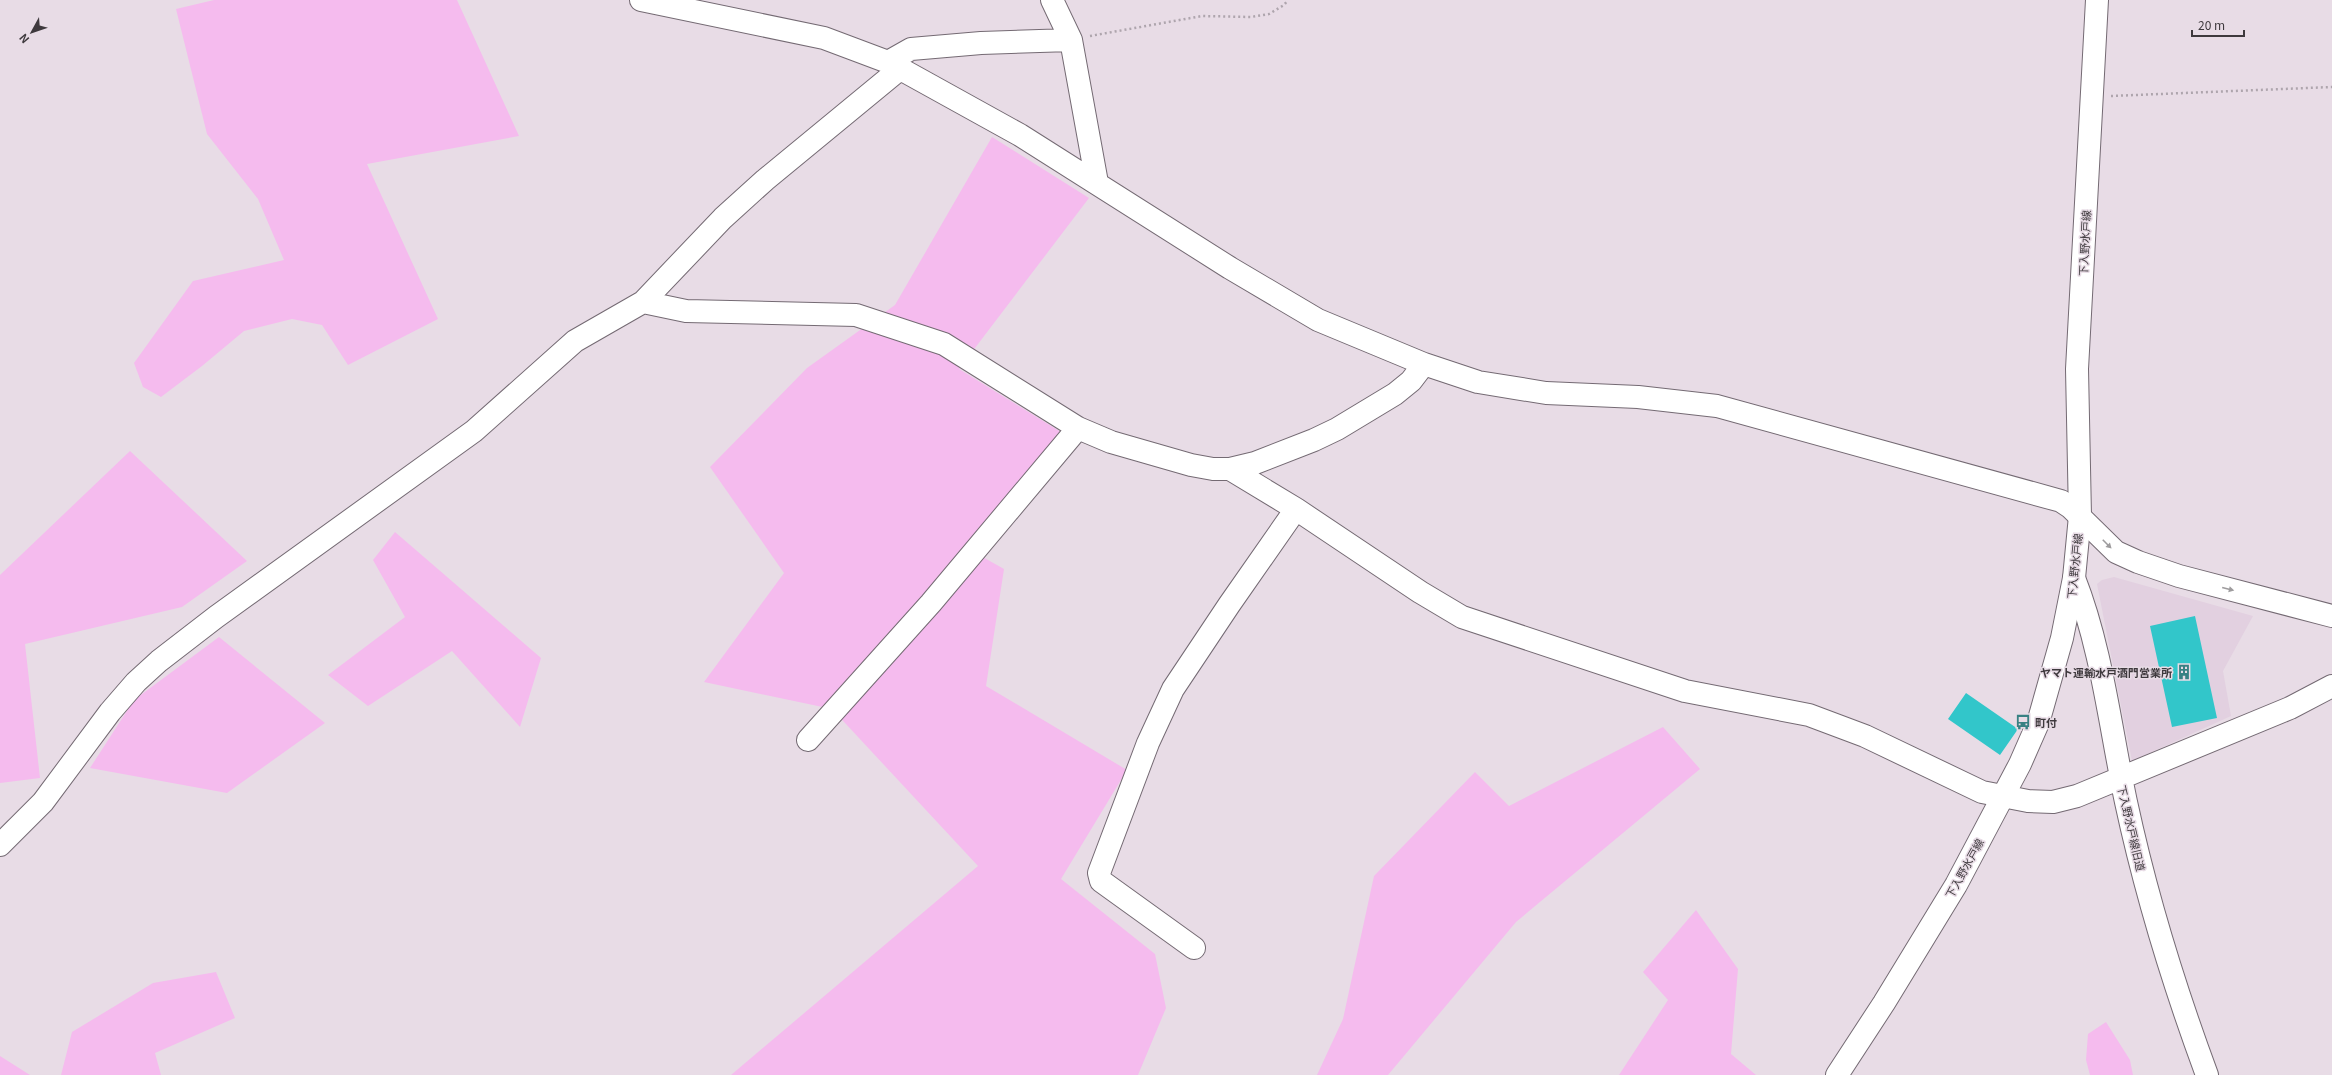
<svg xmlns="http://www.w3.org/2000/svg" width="2332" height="1075" font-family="Georgia,'Noto Sans JP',serif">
  <rect width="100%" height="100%" fill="#e8dce6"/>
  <path fill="#e2d0e0" d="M2114,577L2253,616L2223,671L2231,716L2132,761L2097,584L2102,580Z"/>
  <path fill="#f5bbee" d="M214,0H457L519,136L367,164L438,319L348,365L322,325L292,319L244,331L202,366L161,397L143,387L134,363L193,281L284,260L258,199L207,134L176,9Z
    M992,137L1089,198L959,369L1061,432L965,547L1004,569L986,686L1127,770L1061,879L1155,954L1166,1008L1138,1075H731L978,866L832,709L704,682L784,573L710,467L807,368L895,305Z
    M130,451L247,561L182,607L25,644L40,778L0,783V575Z
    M395,532L541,658L520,727L452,651L368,706L328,675L405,617L373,560Z
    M219,637L325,723L227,793L90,768L134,700Z
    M1663,727L1700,769L1516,922L1388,1075H1317L1343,1019L1374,876L1475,772L1509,806Z
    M1696,910L1738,969L1731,1054L1756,1075H1619L1668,1000L1643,972Z
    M216,972L235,1018L155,1053L161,1075H61L72,1032L153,983Z
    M2106,1022L2130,1060L2133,1075H2090L2086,1060L2088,1034Z
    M0,1056L30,1075H0Z"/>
  <path fill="#32c6ca" d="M2195,616L2217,718L2172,727L2150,626Z
    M1966,693L2018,729L2000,755L1948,719Z"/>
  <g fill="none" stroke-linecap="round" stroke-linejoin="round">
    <defs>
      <path id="minor" d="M641,0L824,38L888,62L1020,135L1230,268L1318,320L1424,364L1478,382L1546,393L1638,397L1717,406L2061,501L2070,507L2116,552L2138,562L2179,576L2332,616
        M1052,0L1071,40L1097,183
        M888,62L911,49L981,43L1071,40
        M643,302L686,311L856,315L944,344L1078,428L1111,442L1191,465L1213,469H1230L1255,463L1314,440L1337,429L1395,394L1411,381L1424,364
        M1230,469L1296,509L1420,592L1462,617L1685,691L1809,715L1865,736L1982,792L2028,801L2053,802L2077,796L2290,708L2332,686
        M2074,578C2102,649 2110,727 2126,802C2146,895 2174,986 2207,1075
        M808,740L931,603L1078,428
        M0,845L43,802L110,712L136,682L159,661L216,617L474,431L575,341L643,302L723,218L765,180L901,68
        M1194,948L1101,881L1099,873L1148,743L1173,689L1229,605L1296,509"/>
      <path id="major" d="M1837,1075L1884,1003L1956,885L2020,764L2038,723L2062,638L2074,578L2080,516L2077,369L2097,0"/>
    </defs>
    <use href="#minor" stroke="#746a73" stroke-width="24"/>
    <use href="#major" stroke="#746a73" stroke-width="24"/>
    <path stroke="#aea5ad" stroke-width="2.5" stroke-dasharray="2 3" stroke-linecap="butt" d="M1090,36L1202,16L1251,17L1269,14L1284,5L1288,0
      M2111,96L2332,87"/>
    <use href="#minor" stroke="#fff" stroke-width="22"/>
    <use href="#major" stroke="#fff" stroke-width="22"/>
  </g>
  <defs><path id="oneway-solid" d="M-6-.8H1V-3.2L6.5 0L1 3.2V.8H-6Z"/></defs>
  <g fill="#9e9c9e">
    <use href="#oneway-solid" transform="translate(2107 544) rotate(45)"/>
    <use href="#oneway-solid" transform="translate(2228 589) rotate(14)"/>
  </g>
  <defs>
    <symbol id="building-bare" viewBox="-9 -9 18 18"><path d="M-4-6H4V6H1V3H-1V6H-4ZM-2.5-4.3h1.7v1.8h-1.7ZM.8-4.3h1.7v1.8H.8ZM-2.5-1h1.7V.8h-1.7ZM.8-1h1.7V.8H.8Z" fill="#388183" stroke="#e8dce6" stroke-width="2.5" paint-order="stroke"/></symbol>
    <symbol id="bus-bare" viewBox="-9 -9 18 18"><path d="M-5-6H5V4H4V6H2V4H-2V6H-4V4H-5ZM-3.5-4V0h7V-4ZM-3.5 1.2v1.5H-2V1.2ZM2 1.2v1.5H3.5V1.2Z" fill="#388183" stroke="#e8dce6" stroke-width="2.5" paint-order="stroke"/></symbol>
  </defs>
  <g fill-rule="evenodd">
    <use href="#building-bare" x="2173" y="661" width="22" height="22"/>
    <use href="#bus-bare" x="2012" y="711" width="22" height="22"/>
  </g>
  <g text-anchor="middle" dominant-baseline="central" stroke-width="3" stroke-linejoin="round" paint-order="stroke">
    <g font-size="11" fill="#3e393d" stroke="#e8dce6">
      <text transform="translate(2084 243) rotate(-87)">下入野水戸線</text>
      <text transform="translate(2074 566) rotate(-84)">下入野水戸線</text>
      <text transform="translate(2132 828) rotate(77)">下入野水戸線旧道</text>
      <text transform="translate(1964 868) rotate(-61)">下入野水戸線</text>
    </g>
    <g font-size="11" font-weight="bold" fill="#3e393d" stroke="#e8dce6" text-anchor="end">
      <text x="2172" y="672">ヤマト運輸水戸酒門営業所</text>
      <text x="2035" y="722" text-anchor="start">町付</text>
    </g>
  </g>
  <g transform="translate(32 32) rotate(230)" stroke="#e8dce6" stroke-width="3" paint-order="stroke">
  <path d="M0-3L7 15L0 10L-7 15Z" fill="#3e393d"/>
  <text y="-6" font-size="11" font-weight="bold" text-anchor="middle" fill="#3e393d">N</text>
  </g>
  <path d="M2192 30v6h52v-6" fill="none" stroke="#3e393d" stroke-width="2"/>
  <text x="2198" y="30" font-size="12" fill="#3e393d" stroke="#e8dce6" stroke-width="3" paint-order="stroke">20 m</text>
</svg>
